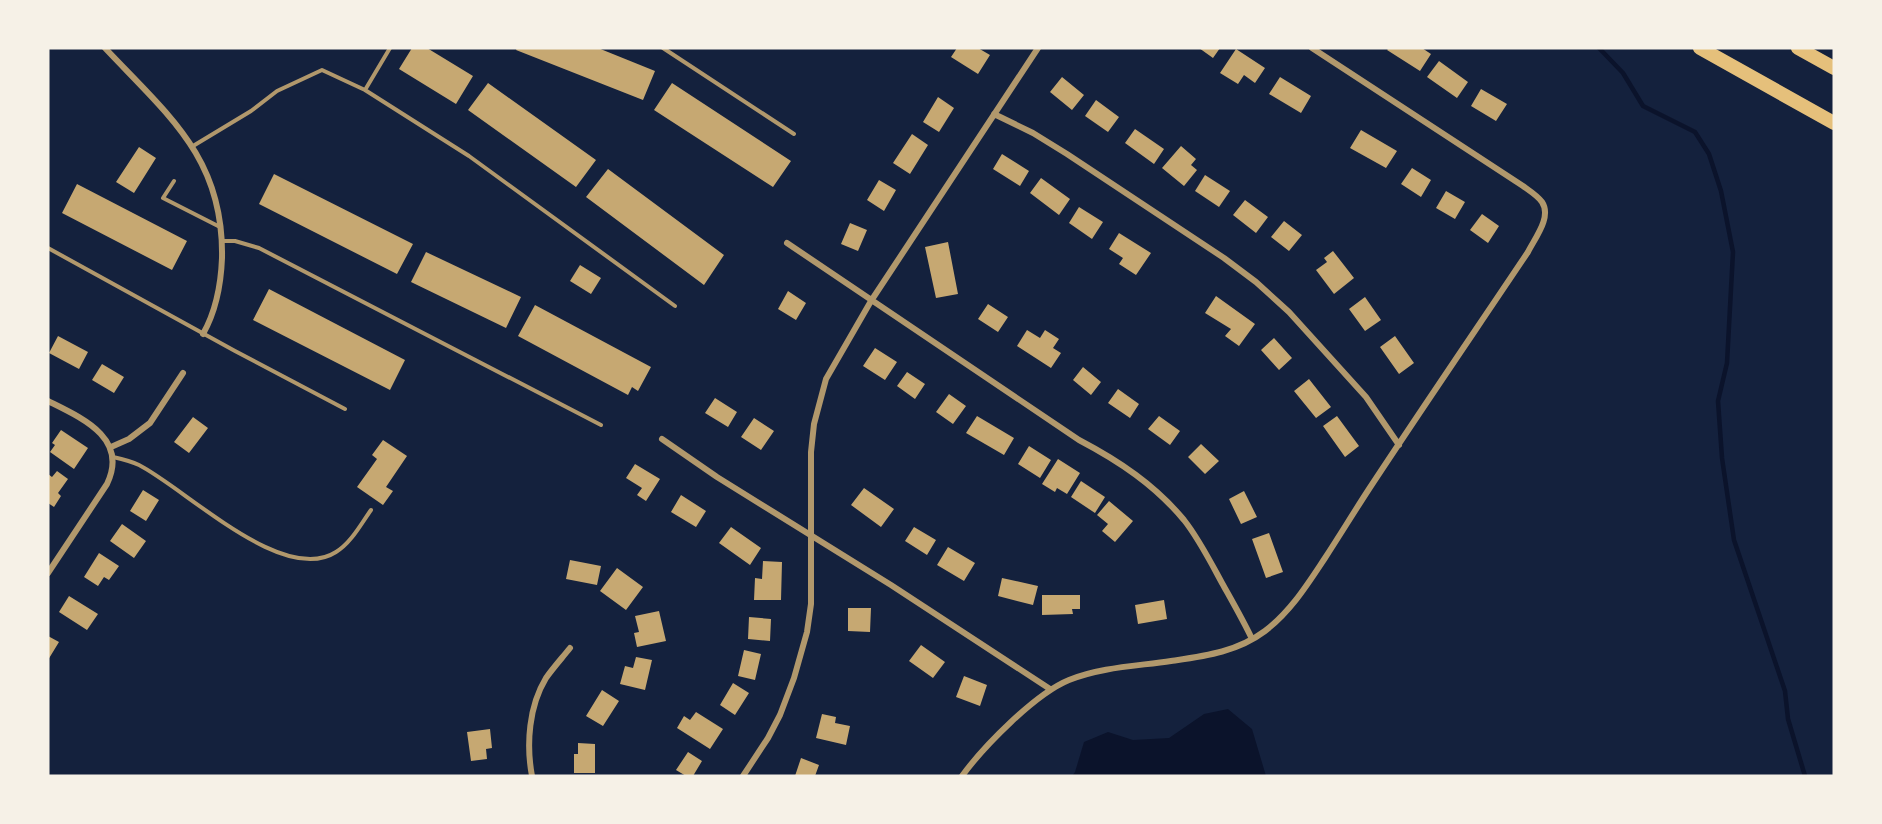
<svg xmlns="http://www.w3.org/2000/svg" width="1882" height="824" font-family="Quicksand,sans-serif">
  <rect width="100%" height="100%" fill="#14213d"/>
  <path fill="#0b132b" d="M1228,709L1252,729L1266,776H1072L1075,772L1084,742L1108,732L1133,740L1169,738L1204,714Z"/>
  <g fill="none" stroke-linecap="round" stroke-linejoin="round">
    <path stroke="#0b132b" stroke-width="4.5" d="M1599,48L1623,73L1643,106L1695,132L1709,154L1721,191L1733,252L1727,363L1718,401L1722,458L1734,540L1785,691L1788,719L1805,776"/>
  </g>
  <path fill="#c6a872" d="M412,48H427L473,76L456,104L399,69Z
    M517,48H598L655,71L643,100L516,50Z
    M957,48H978L990,55L978,74L951,57Z
    M1199,48H1220L1213,58Z
    M1389,48H1422L1431,54L1420,71L1387,50Z
    M1236,49L1265,68L1255,83L1244,75L1238,84L1220,73Z
    M1439,61L1468,82L1457,98L1427,77Z
    M1062,77L1084,95L1072,110L1050,92Z
    M1280,77L1311,96L1301,113L1269,94Z
    M488,83L596,160L576,187L468,110Z
    M672,83L791,161L773,187L654,110Z
    M1481,89L1507,104L1496,121L1471,106Z
    M938,97L954,108L939,132L923,122Z
    M1096,100L1119,117L1108,132L1085,116Z
    M1135,129L1164,149L1154,164L1125,143Z
    M1361,130L1397,151L1386,168L1350,148Z
    M912,134L928,145L910,174L893,163Z
    M1181,146L1196,159L1191,165L1197,170L1184,186L1162,168Z
    M139,147L156,158L134,193L116,182Z
    M1002,154L1029,171L1020,186L993,169Z
    M1412,168L1431,180L1421,197L1401,184Z
    M608,169L724,255L704,285L586,197Z
    M274,174L413,244L397,274L259,204Z
    M1205,175L1230,191L1219,207L1195,191Z
    M1041,178L1070,199L1059,215L1030,193Z
    M879,180L896,190L884,211L867,200Z
    M77,184L187,241L172,270L62,213Z
    M1446,191L1465,202L1455,219L1436,208Z
    M1245,200L1268,217L1256,233L1233,215Z
    M1079,207L1103,222L1092,239L1069,223Z
    M1482,214L1499,226L1488,243L1470,230Z
    M1284,221L1302,235L1289,251L1271,237Z
    M850,223L867,230L858,251L841,244Z
    M1119,233L1151,253L1136,275L1119,264L1123,258L1109,249Z
    M948,242L958,294L936,298L925,247Z
    M1333,251L1354,278L1334,294L1316,270L1327,262L1324,258Z
    M426,252L521,297L506,328L411,282Z
    M580,265L601,278L591,294L570,281Z
    M269,289L405,360L390,390L253,320Z
    M788,291L806,303L796,320L778,309Z
    M1216,296L1255,324L1239,346L1225,336L1231,329L1205,313Z
    M1365,297L1381,320L1365,331L1349,309Z
    M988,304L1008,317L998,332L978,319Z
    M535,305L651,367L638,391L632,387L628,395L518,336Z
    M1027,330L1040,338L1045,330L1059,339L1053,348L1061,353L1051,368L1017,346Z
    M58,336L88,352L79,369L49,353Z
    M1395,336L1414,363L1399,374L1380,347Z
    M1274,338L1292,358L1279,370L1261,350Z
    M875,348L897,362L885,380L863,366Z
    M102,364L124,377L114,393L92,380Z
    M1083,367L1101,382L1091,395L1073,380Z
    M907,372L925,384L915,399L897,386Z
    M1309,379L1331,407L1316,418L1294,391Z
    M1118,389L1139,404L1130,418L1108,403Z
    M949,394L966,406L953,424L936,412Z
    M715,398L737,412L728,427L705,413Z
    M977,416L1014,438L1004,455L966,433Z
    M1159,416L1180,431L1170,445L1148,429Z
    M1337,416L1359,446L1345,457L1323,426Z
    M193,417L208,428L189,453L174,442Z
    M754,418L774,431L761,450L741,437Z
    M61,430L88,448L74,469L50,452L55,445L52,443Z
    M383,440L407,456L386,487L393,491L383,505L357,487L377,459L372,455Z
    M1201,444L1219,461L1205,474L1188,457Z
    M1029,446L1051,460L1040,478L1018,464Z
    M1058,459L1080,473L1067,494L1057,488L1055,492L1042,484Z
    M635,464L660,479L646,501L637,495L642,488L626,478Z
    M57,471L68,479L58,493L61,496L54,507L48,503V474L52,477Z
    M1081,481L1105,497L1095,513L1071,497Z
    M864,488L894,509L881,527L851,505Z
    M143,490L159,500L146,521L130,511Z
    M1244,491L1257,517L1241,524L1229,499Z
    M681,495L706,511L696,527L671,512Z
    M1109,501L1133,521L1115,542L1102,531L1108,524L1097,515Z
    M122,524L146,541L134,558L110,541Z
    M731,527L761,548L750,565L719,543Z
    M914,527L936,540L927,555L905,541Z
    M1269,533L1283,572L1266,578L1252,539Z
    M948,547L975,563L964,581L937,565Z
    M99,553L119,566L109,580L104,577L98,586L84,577Z
    M570,560L601,566L597,585L566,579Z
    M763,561L782,562L781,600H754L755,578L762,579Z
    M617,568L643,587L626,610L600,591Z
    M1002,578L1038,586L1033,605L998,596Z
    M1042,595H1080V609H1072L1073,614L1042,615Z
    M69,596L98,614L87,630L59,612Z
    M1164,600L1167,619L1138,624L1135,605Z
    M848,608H871L870,632L848,631Z
    M659,611L666,641L637,647L634,633L639,632L635,616Z
    M749,617L771,619L770,641L748,639Z
    M48,636L59,642L48,660Z
    M921,645L945,662L933,678L909,661Z
    M744,650L761,654L755,680L738,676Z
    M636,657L652,660L645,690L620,684L625,666L633,668Z
    M964,676L987,685L980,706L956,697Z
    M733,683L749,693L735,715L720,705Z
    M602,690L619,701L603,726L586,716Z
    M696,712L723,729L710,749L677,728L684,716L690,720Z
    M822,714L836,717L835,723L850,726L846,745L816,738Z
    M490,729L492,748L486,749L487,759L471,761L467,732Z
    M578,743L595,744V773H574V754H578Z
    M688,752L702,761L693,776H686L676,770Z
    M801,758L819,765L815,776H795Z"/>
  <g fill="none" stroke-linecap="round" stroke-linejoin="round">
    <path stroke="#b1986c" stroke-width="4" d="M663,48L794,134
      M365,90L390,48
      M193,146L251,111L277,91L322,70L365,90L469,156L675,306
      M174,181L163,198L220,227
      M222,241H235L259,248L601,425
      M48,248L235,351L345,409
      M113,457C122,459 131,461 139,465C186,489 283,586 336,552C351,543 361,524 371,510"/>
    <path stroke="#b1986c" stroke-width="6" d="M105,48C168,115 224,158 222,258C221,284 216,311 203,334
      M994,114L1033,133L1067,154L1224,258L1256,282L1289,312L1366,397L1399,445
      M787,243L1079,440C1119,461 1155,485 1184,520C1199,539 1210,561 1222,583C1232,601 1243,620 1252,639
      M48,401C82,418 129,438 107,484L48,573
      M662,439L717,477L891,585L1050,689
      M111,447L129,439L150,423L183,373
      M532,776C526,744 529,706 546,678C553,668 562,658 570,648
      M743,776L768,738L780,715L794,678L807,632L811,604V452L814,424L826,379L871,301L1038,48
      M962,776C984,746 1035,694 1069,680C1101,667 1138,666 1171,661C1205,656 1237,652 1265,631C1291,611 1307,585 1325,558C1340,535 1354,512 1369,489C1421,410 1475,331 1528,252C1535,238 1552,217 1542,202C1538,196 1530,191 1523,186L1312,48"/>
    <path stroke="#e5c07b" stroke-width="14" d="M1700,48L1834,123
      M1798,48L1834,68"/>
  </g>
  <rect width="1882" height="824" fill="none" stroke="#f6f1e7" stroke-width="99"/>
</svg>
